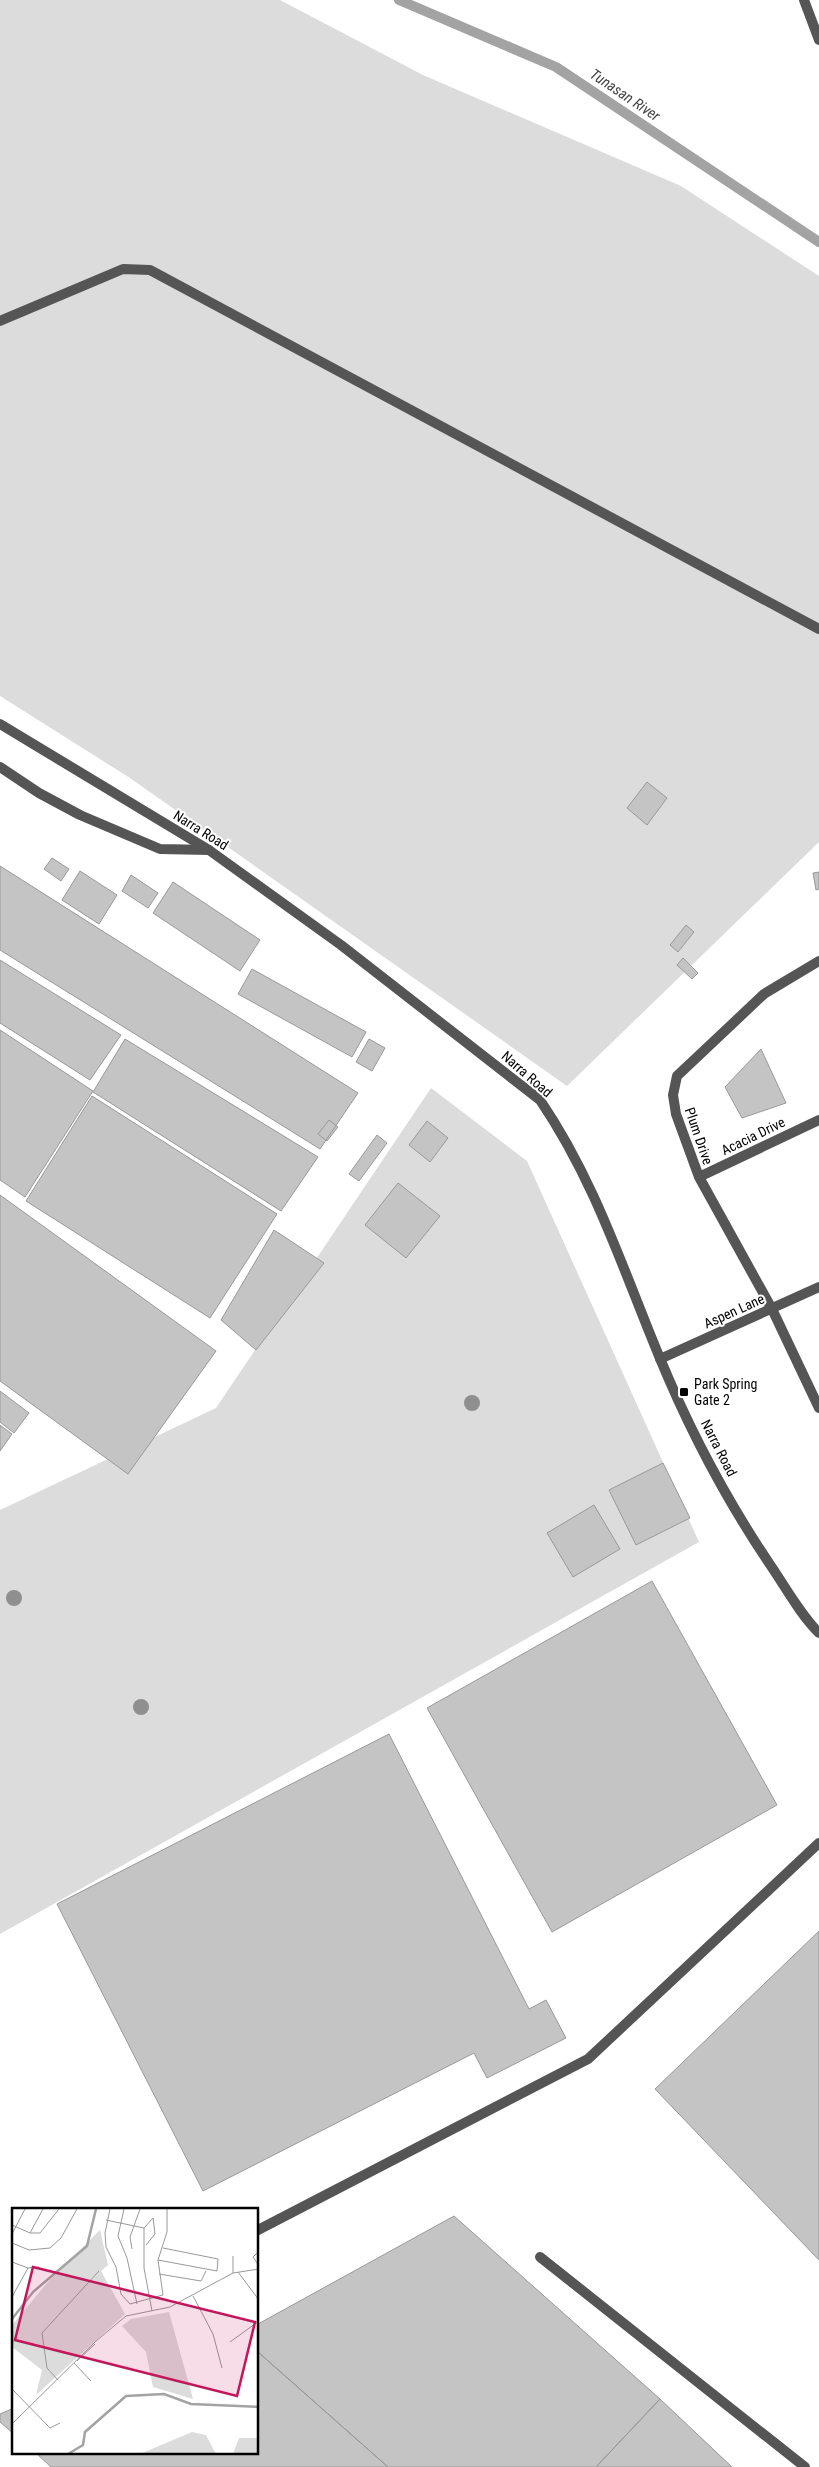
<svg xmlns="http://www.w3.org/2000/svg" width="819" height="2467" font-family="'Roboto Condensed',sans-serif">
  <rect width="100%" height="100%" fill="#fff"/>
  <path fill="#dcdcdc" d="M0,0H280L423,75L681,186L819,276V842L567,1086L130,778L0,696Z
    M431,1088L527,1161L699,1542L0,1934V1510L216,1408Z"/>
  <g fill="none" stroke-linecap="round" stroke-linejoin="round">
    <path stroke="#a3a3a3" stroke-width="10" d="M399,0L556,67L819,242"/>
  </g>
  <path fill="#c4c4c4" stroke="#999" d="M647,782L667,798L647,825L627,808Z
    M52,858L69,869L61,881L44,869Z
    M0,866L358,1093L320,1149L0,950Z
    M80,871L117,895L99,924L62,900Z
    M819,872V889L816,890L813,873Z
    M131,875L158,893L148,908L122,891Z
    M173,882L260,940L240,971L153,913Z
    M686,925L694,932L678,952L670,945Z
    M683,958L698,973L692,979L677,965Z
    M0,960L121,1035L90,1080L0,1023Z
    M252,969L366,1032L352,1057L238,994Z
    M0,1030L93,1091L25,1197L0,1180Z
    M125,1039L318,1157L281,1211L93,1092Z
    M369,1039L385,1048L372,1071L356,1062Z
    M761,1049L786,1103L742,1118L725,1087Z
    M92,1096L277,1214L210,1318L26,1201Z
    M329,1120L338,1127L327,1141L318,1134Z
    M427,1121L448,1138L430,1162L409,1145Z
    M377,1135L387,1143L359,1181L349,1174Z
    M398,1183L440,1216L406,1258L365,1225Z
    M0,1195L216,1351L128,1474L0,1381Z
    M274,1230L324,1263L256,1350L221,1320Z
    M0,1391L29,1413L14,1433L0,1422Z
    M0,1425L12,1434L0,1451Z
    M663,1463L690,1518L636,1545L609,1490Z
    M594,1505L620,1549L573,1577L547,1533Z
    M652,1581L777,1805L552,1932L427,1708Z
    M389,1734L529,2009L546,2000L566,2038L487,2078L474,2053L203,2191L57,1904Z
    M819,1931V2260L655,2089Z
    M454,2216L660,2399L596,2467H388L258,2352V2324Z
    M258,2352L388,2467H51L36,2453H258Z
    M660,2399L732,2467H596Z
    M14,2408V2434L0,2422V2414Z"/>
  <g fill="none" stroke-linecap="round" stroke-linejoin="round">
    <path stroke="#555" stroke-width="10" d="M0,767L39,793L80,815L160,849L209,850
      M258,2230L588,2059L819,1843
      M540,2257L805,2467"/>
    <path stroke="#555" stroke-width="10" d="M804,0L819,40
      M0,321L123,269L150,270L819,629
      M819,961L764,994L677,1076L673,1095L676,1114L699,1177L772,1309L819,1408
      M699,1177L819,1120
      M660,1359L819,1287"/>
    <path stroke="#555" stroke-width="10" d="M0,724L209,850L341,945L540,1100C595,1181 622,1267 659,1356C689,1429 727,1501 771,1566C786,1588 800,1614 819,1633"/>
  </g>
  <g fill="#8f8f8f">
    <circle cx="472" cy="1403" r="8"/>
    <circle cx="14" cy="1598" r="8"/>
    <circle cx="141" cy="1707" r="8"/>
  </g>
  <rect fill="#000" stroke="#fff" stroke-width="2" x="679" y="1387" width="10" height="10" rx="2.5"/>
  <g text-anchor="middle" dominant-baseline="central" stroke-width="4" stroke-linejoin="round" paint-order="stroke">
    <g font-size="14" fill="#000" stroke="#fff">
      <text transform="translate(201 830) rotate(32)">Narra Road</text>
      <text transform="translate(527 1074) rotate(41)">Narra Road</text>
      <text transform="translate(699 1136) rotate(71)">Plum Drive</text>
      <text transform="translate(753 1136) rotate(-26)">Acacia Drive</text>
      <text transform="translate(734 1311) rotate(-24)">Aspen Lane</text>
      <text transform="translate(719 1448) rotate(63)">Narra Road</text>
    </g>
    <g font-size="14" fill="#000" stroke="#fff" text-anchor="start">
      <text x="694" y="1384">Park Spring<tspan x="694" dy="16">Gate 2</tspan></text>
    </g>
    <g font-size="15" font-style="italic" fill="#444" stroke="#fff">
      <text transform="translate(625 95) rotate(34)">Tunasan River</text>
    </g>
  </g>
  <g transform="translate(12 2208)">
    <rect width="246" height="246" fill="#fff"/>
    <path d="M88,22L96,57L89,63L113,106L24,187L30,162L0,139V117L35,75ZM157,104L181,191L141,179L134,144L110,118L119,111ZM180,224L194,227L204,246H128ZM227,230H246V246H221Z" fill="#dcdcdc"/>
    <path fill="none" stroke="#a3a3a3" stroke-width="2.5" d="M0,111L21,84L75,38L84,1M56,246L71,237L73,224L114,188L152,186L179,196L247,199"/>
    <path fill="none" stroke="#999" stroke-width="1" d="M98,1L93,25L94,39L104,59L109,86L118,96L151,87L146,52L155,24V1M112,1L106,28L115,50L125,96M94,12L132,20M0,17L18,25H28L47,1M18,25L31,1M0,26L13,1M0,35L17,42L38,40L49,30L65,1M134,37L143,26L141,10L132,20V60L140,103M120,41L118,29L128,1M247,43L241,49L247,58M221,48V65M146,52L205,63L206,51L151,40M0,54L16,60L27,59M226,64L247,92M147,66L189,73L194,63M181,88L201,126L210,160M0,89L16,60M218,134L247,113M65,153L83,136M62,155L79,173M46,172L35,160L30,125L87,63M0,181L38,220L48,215M0,216L84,133L114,108L158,99L221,65L247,61"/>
    <path fill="#c2185b" fill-opacity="0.15" stroke="#c2185b" stroke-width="2.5" d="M21,59L243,114L225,188L3,132Z"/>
    <rect width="246" height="246" fill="none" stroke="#000" stroke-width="2.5"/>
  </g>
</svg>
